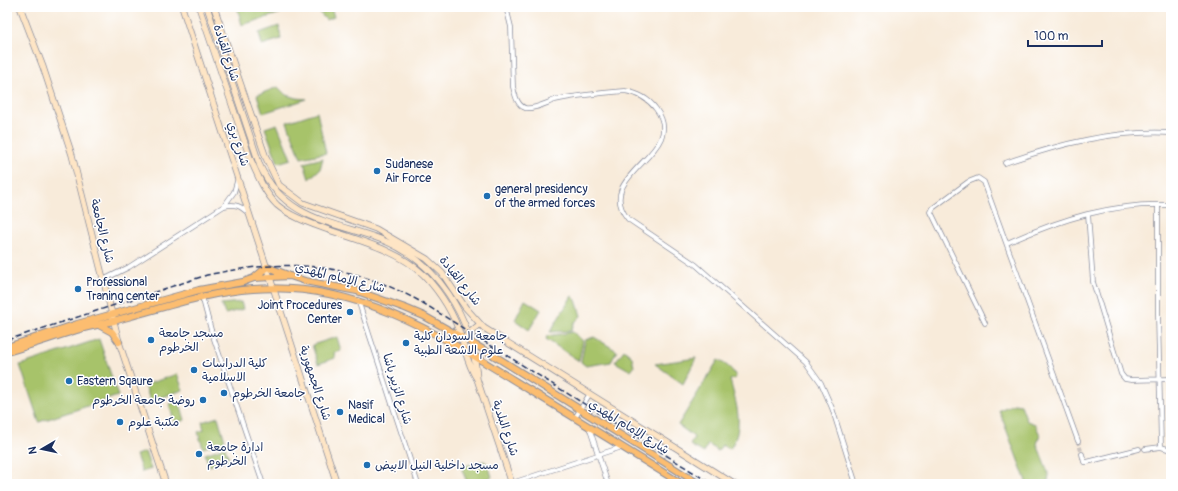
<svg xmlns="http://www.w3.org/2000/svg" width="1178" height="491" font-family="Pangolin,'Playpen Sans Arabic',sans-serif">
  <rect width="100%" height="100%" fill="#fff"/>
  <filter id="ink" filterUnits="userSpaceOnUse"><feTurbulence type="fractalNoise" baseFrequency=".025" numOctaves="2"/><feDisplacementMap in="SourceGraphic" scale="8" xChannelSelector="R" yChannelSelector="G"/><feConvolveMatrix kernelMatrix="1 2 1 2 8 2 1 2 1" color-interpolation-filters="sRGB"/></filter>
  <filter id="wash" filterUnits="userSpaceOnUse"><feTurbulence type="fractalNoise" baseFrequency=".012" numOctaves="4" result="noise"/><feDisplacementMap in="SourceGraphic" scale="16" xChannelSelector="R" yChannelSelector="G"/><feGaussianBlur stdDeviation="0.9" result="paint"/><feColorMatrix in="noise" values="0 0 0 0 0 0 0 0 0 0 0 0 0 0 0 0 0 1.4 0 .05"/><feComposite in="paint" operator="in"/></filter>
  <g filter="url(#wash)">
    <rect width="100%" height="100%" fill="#f8ebda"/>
    <path fill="#a7c36a" stroke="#617964" d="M237,7H282L281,13L242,25Z
      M315,7H331L334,17L326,20Z
      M279,26L281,39L262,45L259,33Z
      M278,87L286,95L296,98L307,99L263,113L257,95Z
      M317,112L326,153L301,158L287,122Z
      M277,124L291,159L278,163L265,128Z
      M323,158L320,169L309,179L304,163Z
      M572,296L576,300L581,316L574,323L571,331L550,332Z
      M525,300L541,310L529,330L515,320Z
      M241,302L243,309L225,314L221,304Z
      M573,332L583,341L579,361L546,339L547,336Z
      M337,337L341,351L334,353L335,358L318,364L312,345Z
      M594,337L617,351L611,362L586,366L581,362L585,340Z
      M99,339L118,396L39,422L20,365Z
      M624,350L632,357L634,367L631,371L615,362Z
      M696,358L683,384L655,364Z
      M718,360C725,364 734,369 736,378L730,380C736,403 745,427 730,449L722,445L718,451L708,444L704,453L690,445L694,437L678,425Z
      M177,374L183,390L150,401L145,385Z
      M179,401L185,420L175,423L169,404Z
      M1014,404L1021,405L1027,421L1035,424L1040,435L1037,444L1049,475L1048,481L1044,484H1027L999,410Z
      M218,417L225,441L203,448L198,432L204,430L202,422Z
      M225,447L229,459L209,466L205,454Z
      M145,452L151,469L142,472L136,455Z
      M484,461L488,464L492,477L472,483L467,482L462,470L465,466Z"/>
  </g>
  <g filter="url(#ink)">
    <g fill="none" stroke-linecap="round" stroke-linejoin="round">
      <path stroke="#ccc5c1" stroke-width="4" stroke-dasharray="4 2" stroke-linecap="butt" d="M1078,441L1082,454"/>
      <defs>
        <path id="street" d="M506,7L511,27L513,87C515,95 517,105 525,108C533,110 546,103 555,100C577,95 601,93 625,91C638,93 648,98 656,109C690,154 591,174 628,219L696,265L806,362L821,383L832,408L856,484
          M1005,163C1059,144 1113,130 1171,133
          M1158,205V314L1161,447
          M224,206L234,192L238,178
          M1088,214L1093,282L1121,374L1125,379L1131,380L1171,379
          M1007,243C1059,220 1113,202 1171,205
          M103,280L129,267L224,206C235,203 241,206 249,214
          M202,296L211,330L263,484
          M358,300L418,484
          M985,323L931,212L933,208L968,182L978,178L984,182L1078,441
          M575,418L589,395
          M589,427L608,484
          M1145,449L1161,447L1171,450
          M1082,454L1084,462H1087L1139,449
          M509,484L622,447"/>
        <path id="secondary" d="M20,7L43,67L72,155L119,342L166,484
          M182,7L337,484
          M199,7L250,158C257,174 264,192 277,205C290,216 307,222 323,228C357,240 397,249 424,275C440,292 454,314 461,337C466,352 468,366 477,379L512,484
          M207,7L260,166C285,219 330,221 380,239C438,261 473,318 477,379
          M214,7L266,158L279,185L303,203L376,229L427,259L442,273L465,307L484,328L734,484
          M467,335L480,324"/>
        <path id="primary" d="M255,277L267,267L288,275
          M97,324L112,332L119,342
          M7,347L77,324L199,290L243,282L254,278L290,276L305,281L357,291L405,308L424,316L493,355L699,484
          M7,352C31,345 54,337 77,330C94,325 111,322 128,317C169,306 209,292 253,289C359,281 442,336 528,389C579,420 630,452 682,484"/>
      </defs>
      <use href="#street" stroke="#8a8d9c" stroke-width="5.5"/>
      <use href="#secondary" stroke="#8a8d9c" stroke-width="7"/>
      <use href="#primary" stroke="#8a8d9c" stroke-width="8"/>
      <use href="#street" stroke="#fff" stroke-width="4"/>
      <use href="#secondary" stroke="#fee5c5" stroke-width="5.5"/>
      <use href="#primary" stroke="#fcbd6f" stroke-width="6"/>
      <path stroke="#1b2f5e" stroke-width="1.5" stroke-dasharray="6 3" stroke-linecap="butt" d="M7,340L207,275C288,258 349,262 423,303L712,484"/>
    </g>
  </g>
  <g fill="#1f6fb2" stroke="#fff" stroke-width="1.5">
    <circle cx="377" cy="171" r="4"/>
    <circle cx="487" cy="196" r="4"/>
    <circle cx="78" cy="289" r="4"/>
    <circle cx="350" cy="312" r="4"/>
    <circle cx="151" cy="340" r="4"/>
    <circle cx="406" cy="343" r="4"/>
    <circle cx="194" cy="370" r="4"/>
    <circle cx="69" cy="381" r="4"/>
    <circle cx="224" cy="393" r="4"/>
    <circle cx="203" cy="400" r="4"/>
    <circle cx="340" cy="412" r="4"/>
    <circle cx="120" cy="422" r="4"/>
    <circle cx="199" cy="454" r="4"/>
    <circle cx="367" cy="465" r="4"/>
  </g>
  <g text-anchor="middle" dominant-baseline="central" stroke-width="3" stroke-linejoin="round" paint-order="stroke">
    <g font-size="12" fill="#1b2f5e" stroke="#fff">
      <text transform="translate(226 53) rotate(72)">شارع القيادة</text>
      <text transform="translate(238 144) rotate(72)">شارع بري</text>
      <text transform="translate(102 231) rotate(76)">شارع الجامعة</text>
      <text transform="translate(340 278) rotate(14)">شارع الإمام المهدي</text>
      <text transform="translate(460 281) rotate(52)">شارع القيادة</text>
      <text transform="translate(315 383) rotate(72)">شارع الجمهورية</text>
      <text transform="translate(397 389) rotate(73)">شارع الزبير باشا</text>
      <text transform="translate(629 427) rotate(32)">شارع الإمام المهدي</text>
      <text transform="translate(505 428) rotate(71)">شارع البلدية</text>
    </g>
    <g font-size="12" fill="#1b2f5e" stroke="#fff" text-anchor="start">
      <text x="385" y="164">Sudanese<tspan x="385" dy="14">Air Force</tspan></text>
      <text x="495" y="189">general presidency<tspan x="495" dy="14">of the armed forces</tspan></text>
      <text x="86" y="282">Professional<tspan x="86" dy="14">Traning center</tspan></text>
      <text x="342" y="305" text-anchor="end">Joint Procedures<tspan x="342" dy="14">Center</tspan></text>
      <text x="159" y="333">مسجد جامعة<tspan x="159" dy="14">الخرطوم</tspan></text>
      <text x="414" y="336">جامعة السودان كلية<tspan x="414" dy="14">علوم الاشعة الطبية</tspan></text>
      <text x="202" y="363">كلية الدراسات<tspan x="202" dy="14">الاسلامية</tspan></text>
      <text x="77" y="381">Eastern Sqaure</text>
      <text x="232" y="393">جامعة الخرطوم</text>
      <text x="195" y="400" text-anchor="end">روضة جامعة الخرطوم</text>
      <text x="348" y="405">Nasif<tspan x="348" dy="14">Medical</tspan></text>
      <text x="128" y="422">مكتبة علوم</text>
      <text x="207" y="447">ادارة جامعة<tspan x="207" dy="14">الخرطوم</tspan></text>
      <text x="375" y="465">مسجد داخلية النيل الابيض</text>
    </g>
  </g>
  <rect width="1178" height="491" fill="none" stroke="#fff" stroke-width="24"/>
  <g transform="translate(42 449) rotate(261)" stroke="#ffffff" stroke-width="3" paint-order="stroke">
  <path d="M0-3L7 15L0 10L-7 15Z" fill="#1b2f5e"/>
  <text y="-6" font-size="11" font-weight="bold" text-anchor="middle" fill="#1b2f5e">N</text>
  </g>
  <path d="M1028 40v6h74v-6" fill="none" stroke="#1b2f5e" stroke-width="2"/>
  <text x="1034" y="40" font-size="12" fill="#1b2f5e" stroke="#ffffff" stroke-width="3" paint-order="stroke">100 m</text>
</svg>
